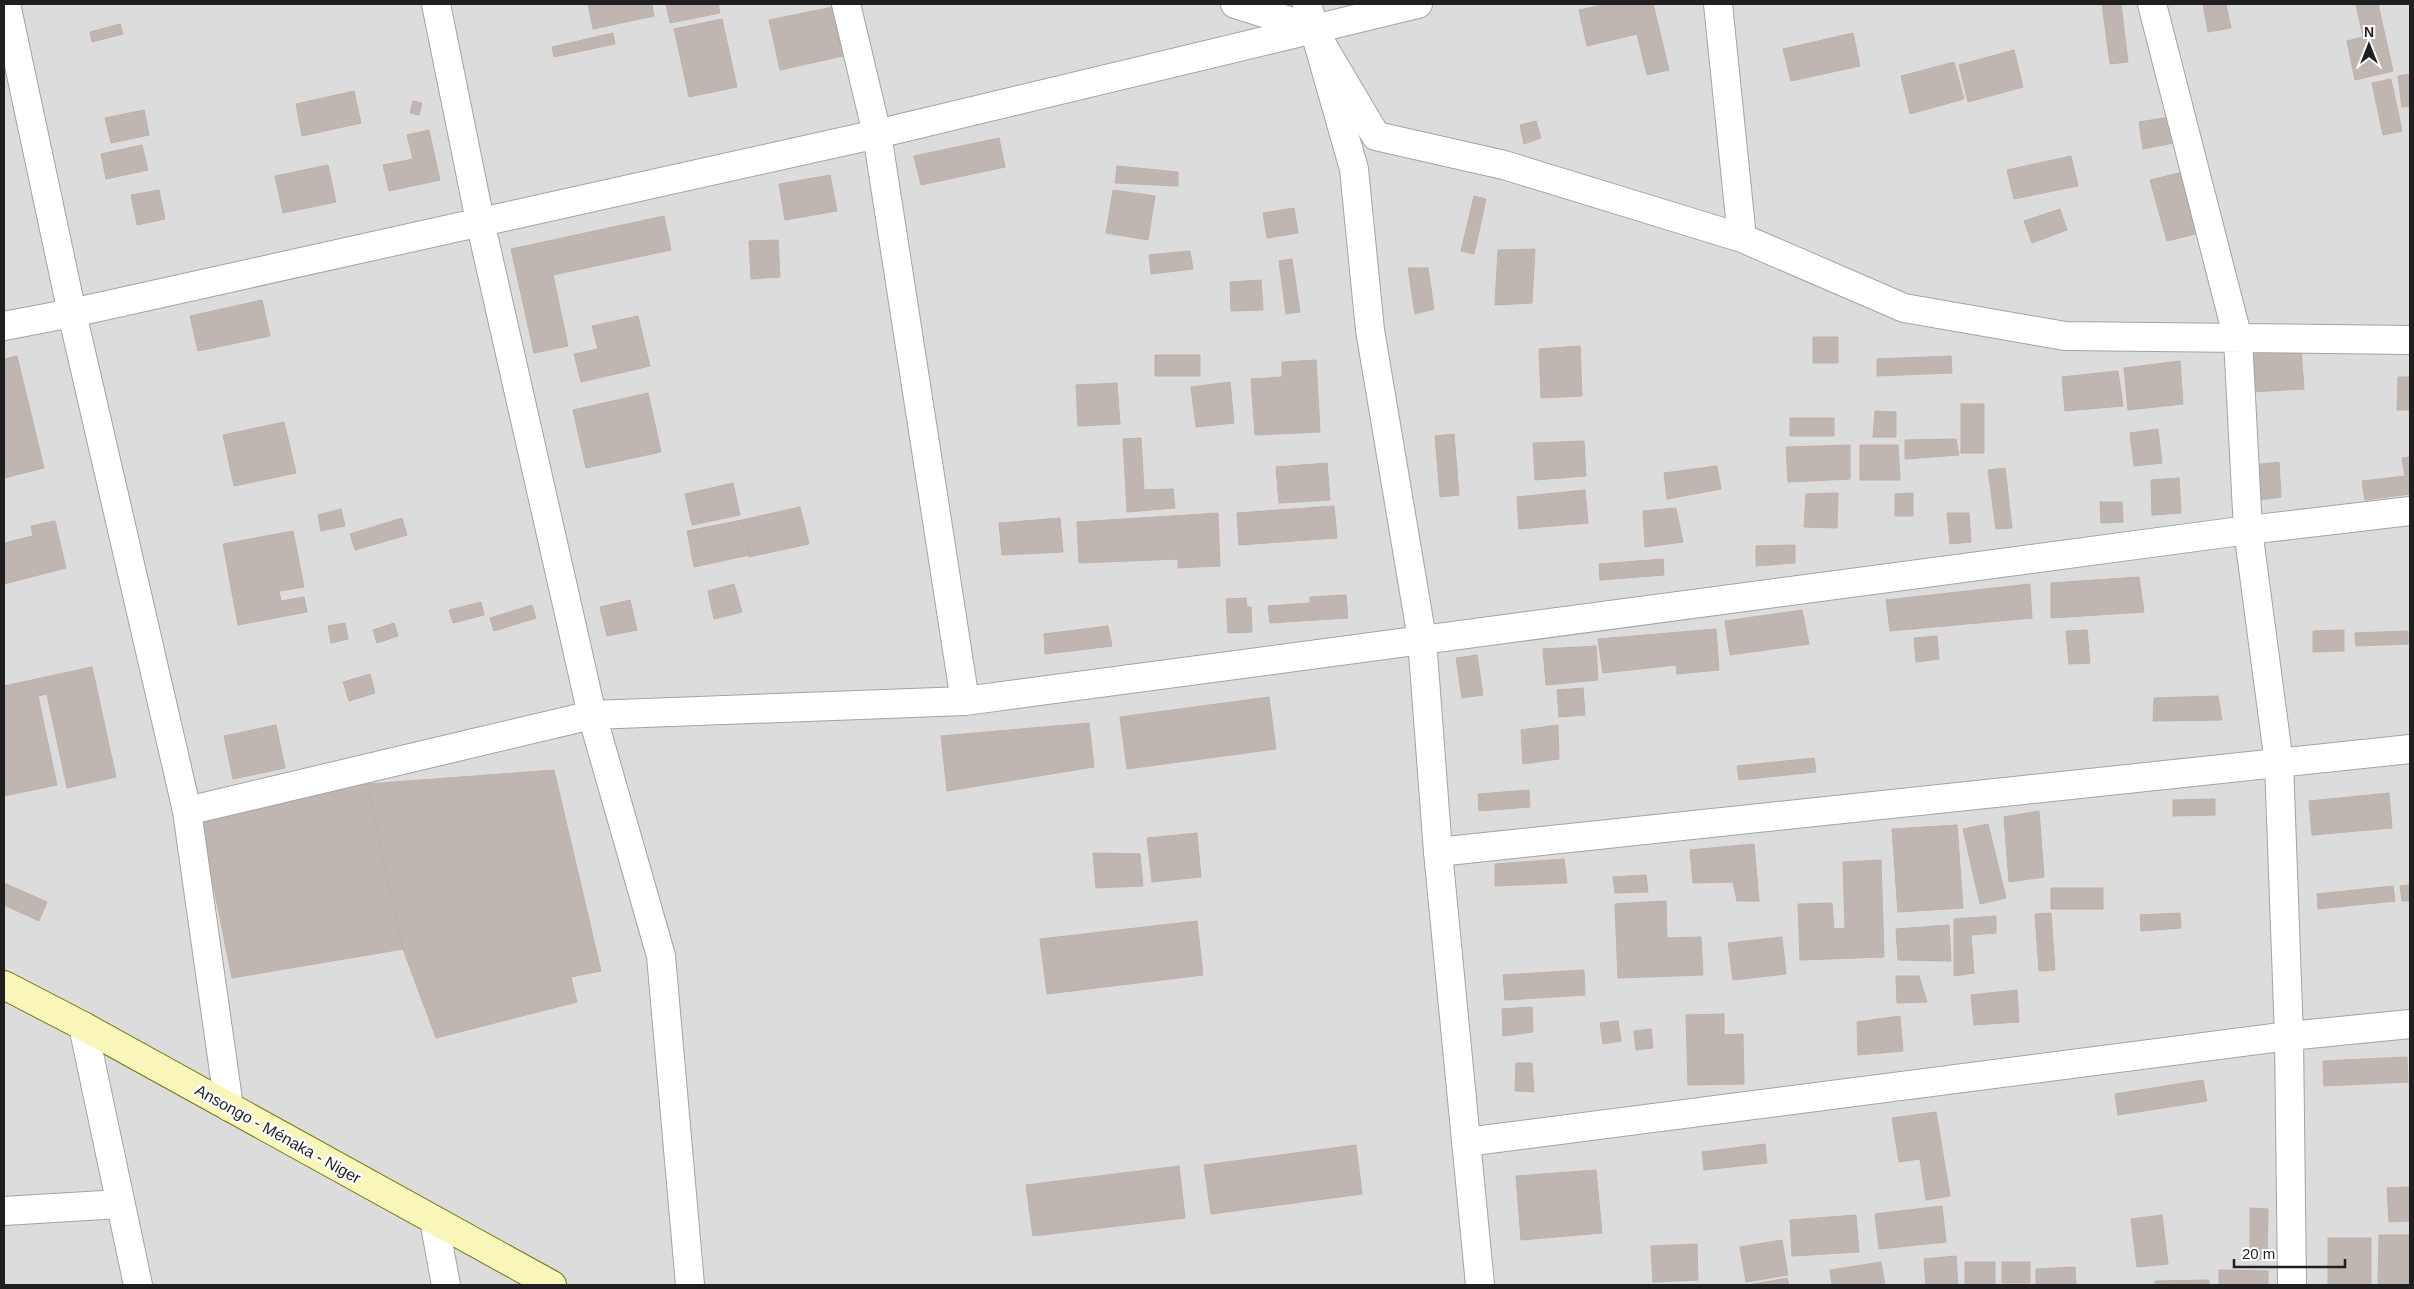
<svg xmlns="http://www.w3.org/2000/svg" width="2414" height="1289" font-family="Arial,sans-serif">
  <rect width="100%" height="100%" fill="#efebe5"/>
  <path fill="#dddcdc" d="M4,4H2410V1285H4Z"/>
  <path fill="#c0b6b1" stroke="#c1b0a8" d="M588,4H652L654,16L593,29Z
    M666,4H718L720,13L670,23Z
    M1607,4H1653L1669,70L1647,75L1637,34L1587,46L1579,10Z
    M2102,4H2121L2128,62L2110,64Z
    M2203,4H2226L2231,28L2208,32Z
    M2356,4H2378L2393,71L2355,80L2347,41L2363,37Z
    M833,7L843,56L780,70L769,20Z
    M722,19L737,87L689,97L674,29Z
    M120,24L123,34L92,42L90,32Z
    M613,33L615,44L554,57L552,47Z
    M1853,33L1860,66L1791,81L1783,49Z
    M2014,50L2023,87L1968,102L1959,65Z
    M1954,62L1964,99L1910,114L1901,76Z
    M2410,74V106L2402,107L2398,76Z
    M2391,79L2402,131L2383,135L2372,83Z
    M354,91L361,123L302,136L296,104Z
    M413,101L422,103L419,115L410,113Z
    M144,110L149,135L111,143L105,118Z
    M2170,117L2174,143L2143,149L2139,122Z
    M1536,121L1541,138L1524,144L1520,125Z
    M429,130L440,180L389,191L383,165L413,159L407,135Z
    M999,138L1005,167L921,185L914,156Z
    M142,145L148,170L106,179L101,154Z
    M2071,156L2078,186L2014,199L2007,170Z
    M328,165L336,202L283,213L275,176Z
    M1117,166L1178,172V186L1115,183Z
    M2183,172L2200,233L2167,241L2150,180Z
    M830,175L837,211L785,220L779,184Z
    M159,190L165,219L137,225L131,195Z
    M1113,190L1155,196L1148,240L1106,233Z
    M1474,196L1486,199L1474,254L1461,251Z
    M1294,208L1298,233L1267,238L1263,213Z
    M2060,209L2067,230L2032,243L2024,221Z
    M664,216L671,250L553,275L568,346L534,353L511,249Z
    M778,240L780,277L751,279L749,241Z
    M1535,249L1532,303L1495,305L1498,250Z
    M1190,251L1193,269L1151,274L1149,255Z
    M1292,259L1300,312L1286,314L1279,261Z
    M1408,268H1428L1434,309L1415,314Z
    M1261,280L1263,310L1231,311L1230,282Z
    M262,300L270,336L198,351L190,316Z
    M638,316L650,366L581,382L574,354L598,349L592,326Z
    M1813,337H1838V363H1813Z
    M1580,346L1582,396L1541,398L1539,349Z
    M2301,347L2304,389L2250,392L2246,351Z
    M1155,355H1200V376H1155Z
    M17,356L44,468L4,478V359Z
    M1951,356L1952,373L1877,376V359Z
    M1316,360L1320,432L1255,435L1251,379L1282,377V362Z
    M2180,361L2183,404L2128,410L2124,368Z
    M2118,371L2123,406L2065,411L2062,377Z
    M2398,377H2410V410H2397Z
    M1230,382L1234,423L1196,427L1191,387Z
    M1117,383L1120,424L1078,426L1076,385Z
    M648,393L661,452L586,468L573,410Z
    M1961,404H1984V453H1961Z
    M1875,411L1896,412V437H1873Z
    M1790,418H1834V436H1790Z
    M284,422L296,473L234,486L223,435Z
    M2158,429L2162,463L2134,466L2130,433Z
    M1454,434L1459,495L1440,497L1435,436Z
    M1141,438L1144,490L1173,489L1175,508L1127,512L1123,439Z
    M1956,439L1959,455L1905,459V440Z
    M1584,441L1586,476L1535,480L1533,443Z
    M1850,445V479L1788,482L1786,447Z
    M1860,445H1898L1900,480H1860Z
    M2410,457V494L2365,500L2362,481L2405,476L2402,458Z
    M2279,462L2281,497L2259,500L2254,465Z
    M1327,463L1330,500L1279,503L1276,467Z
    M1717,466L1721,489L1667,499L1664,473Z
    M2005,468L2012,528L1996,529L1988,470Z
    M2179,478L2181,513L2152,515L2151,480Z
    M733,483L740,515L692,525L685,494Z
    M1585,490L1588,523L1519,529L1517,497Z
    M1838,493L1837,528L1804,527L1806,494Z
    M1913,493V516H1895V494Z
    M2100,502H2122L2123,522L2101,523Z
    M1334,506L1337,538L1239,545L1237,513Z
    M800,507L809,544L749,557L742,520Z
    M1676,508L1683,542L1645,547L1643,511Z
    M341,509L345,526L321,531L318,515Z
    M1218,513L1220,566L1178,568V559L1079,563L1077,522Z
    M1947,513H1969L1971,542L1950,544Z
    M402,518L407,535L355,550L350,534Z
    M1060,518L1063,552L1002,555L999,523Z
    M742,520L749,555L694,567L687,531Z
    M55,521L66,568L4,584V543L33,536L31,526Z
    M293,531L304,587L279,591L281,601L304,597L307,612L238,625L223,544Z
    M1795,545V563L1756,566V546Z
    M1663,559L1664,575L1600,580L1599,564Z
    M2139,577L2144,612L2051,618V583Z
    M734,584L742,612L714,619L708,591Z
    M2030,584L2032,618L1890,631L1886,600Z
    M1346,595L1348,618L1270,623L1268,606L1310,603V597Z
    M1246,598L1247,607H1251L1252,632L1228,633L1226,599Z
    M630,600L637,630L607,636L600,607Z
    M481,602L484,615L453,623L449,610Z
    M532,605L536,618L494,631L490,618Z
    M1802,610L1809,644L1730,655L1725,621Z
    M345,623L348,639L331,643L328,626Z
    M394,623L398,636L377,643L373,630Z
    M1108,626L1112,646L1045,654L1044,634Z
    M1716,629L1719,670L1677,674L1676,665L1603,673L1598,639Z
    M2087,630L2090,663L2069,664L2066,631Z
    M2344,630V651L2313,652V631Z
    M2408,631V644L2356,646L2355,633Z
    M1937,636L1939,659L1916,662L1914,638Z
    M1596,646L1598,680L1546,685L1543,649Z
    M1477,655L1483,695L1462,698L1456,658Z
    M92,667L116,777L67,788L47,694L38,696L57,785L4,796V686Z
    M370,674L375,693L349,701L343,682Z
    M1583,688L1585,715L1559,717L1557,690Z
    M2218,696L2222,720L2153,721L2154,698Z
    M1269,697L1276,749L1127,769L1120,717Z
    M1089,723L1094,767L947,791L941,736Z
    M276,725L285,768L233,779L224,736Z
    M1558,725L1559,759L1523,764L1521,730Z
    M1814,758L1816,772L1739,780L1737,766Z
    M554,770L601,971L571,977L577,1002L436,1038L403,949L367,784Z
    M367,784L403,949L232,978L199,814Z
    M1529,790L1530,807L1479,811L1478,794Z
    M2389,793L2392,828L2312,835L2309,801Z
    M2215,799V815L2173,816V800Z
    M2039,811L2044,877L2009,882L2004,817Z
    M1988,824L2006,898L1980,904L1963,829Z
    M1957,825L1963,908L1898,912L1892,829Z
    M1197,833L1201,877L1152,882L1147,838Z
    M1754,844L1759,901H1737L1733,882L1693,883L1690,850Z
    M1093,853L1140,854L1143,886L1096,888Z
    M1564,859L1567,883L1495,886V864Z
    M1881,860L1884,957L1800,960L1798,904L1832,903L1834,929L1845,928L1843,862Z
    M1646,875L1648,892L1615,893L1613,877Z
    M4,883L47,902L39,921L4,905Z
    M2410,885V901H2402L2400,886Z
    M2393,886L2395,901L2318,909L2317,894Z
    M2051,888H2103V909H2051Z
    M1666,901L1667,938L1701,937L1703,975L1618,978L1615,904Z
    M2051,913L2055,970L2039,971L2035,914Z
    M2180,913L2181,928L2141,931L2140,915Z
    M1996,916V933L1971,935L1974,973L1954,976V919Z
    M1197,921L1203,975L1047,994L1040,939Z
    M1949,925L1951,961L1898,960L1896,929Z
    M1782,937L1786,974L1733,980L1728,943Z
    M1584,970L1585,995L1505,1000L1503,975Z
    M1896,976H1919L1927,1002L1897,1003Z
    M2017,990L2019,1022L1974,1025L1971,995Z
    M1532,1007L1533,1032L1503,1036L1502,1009Z
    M1724,1014V1035L1743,1034L1744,1084L1688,1085L1686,1015Z
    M1900,1016L1903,1051L1858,1055L1857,1022Z
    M1618,1021L1621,1041L1603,1044L1600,1023Z
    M1651,1029L1653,1048L1636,1050L1634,1031Z
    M2407,1057L2408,1082L2324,1086L2323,1061Z
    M1516,1063H1532L1534,1092L1515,1091Z
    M2203,1080L2207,1101L2118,1115L2115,1094Z
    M1936,1112L1950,1196L1926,1200L1920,1159L1899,1162L1892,1118Z
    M1765,1144L1767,1163L1704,1170L1702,1152Z
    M1356,1145L1362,1194L1211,1214L1204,1165Z
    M1179,1166L1185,1218L1033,1236L1026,1185Z
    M1596,1170L1602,1233L1521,1240L1516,1176Z
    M2410,1187V1221L2389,1222L2387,1188Z
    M1942,1206L1946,1242L1879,1249L1875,1214Z
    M2250,1208L2268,1209L2267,1259H2250Z
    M1856,1215L1859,1252L1792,1256L1790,1220Z
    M2162,1215L2168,1264L2137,1267L2131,1219Z
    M2379,1235H2410V1285H2378Z
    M2328,1238H2371V1285H2328Z
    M1782,1240L1788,1275L1746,1282L1740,1247Z
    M1697,1244L1698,1280L1653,1282L1651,1246Z
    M1956,1256L1958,1285H1926L1924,1259Z
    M1881,1262L1885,1285H1832L1830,1270Z
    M1965,1262H1995V1285H1965Z
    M2002,1262H2030V1283H2002Z
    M2075,1267L2076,1285H2036V1269Z
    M2219,1270L2268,1271V1285H2219Z
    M1787,1278L1789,1285H1749Z
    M2209,1280V1285H2155V1281Z"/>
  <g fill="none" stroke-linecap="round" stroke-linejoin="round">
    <defs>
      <path id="minor" d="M6,4L72,313L187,811L229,1107
        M436,4L480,221L592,715L661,956L690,1285
        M846,4L877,134L965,701
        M1235,4L1312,28L1376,136L1504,165L1742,238L1904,308L2065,336L2410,340
        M1718,4L1742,238
        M2152,4L2238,339L2248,530L2279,763L2289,1036L2292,1285
        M4,326L72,313L877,134L1418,4
        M187,811L592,715L965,701L2248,530L2410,511
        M1438,852L2410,749
        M83,1026L138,1285
        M1466,1142L2289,1036L2410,1024
        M4,1211L120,1204
        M434,1220L446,1285"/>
      <path id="tertiary" d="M1307,4L1354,169L1370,330L1422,639L1438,852L1480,1285"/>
      <path id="secondary" d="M4,985L83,1026L552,1285"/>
    </defs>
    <use href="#minor" stroke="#a3a3a3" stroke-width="30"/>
    <use href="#tertiary" stroke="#a3a3a3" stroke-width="30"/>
    <use href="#secondary" stroke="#737506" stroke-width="30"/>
    <use href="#minor" stroke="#fff" stroke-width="28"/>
    <use href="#tertiary" stroke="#fff" stroke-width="28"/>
    <use href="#secondary" stroke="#f9f6ba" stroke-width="28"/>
  </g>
  <g text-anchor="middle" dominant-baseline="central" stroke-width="4.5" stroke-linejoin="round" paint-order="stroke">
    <g font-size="16" fill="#1f1f1f" stroke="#fff">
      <text transform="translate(278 1134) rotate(29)">Ansongo - Ménaka - Niger</text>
    </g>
  </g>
  <rect width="2414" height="1289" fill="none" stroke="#1f1f1f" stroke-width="10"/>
  <g transform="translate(2369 45)" stroke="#ffffff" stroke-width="4" paint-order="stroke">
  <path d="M0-4L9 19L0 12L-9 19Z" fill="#1f1f1f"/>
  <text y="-8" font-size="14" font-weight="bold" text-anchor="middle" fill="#1f1f1f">N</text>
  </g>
  <path d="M2234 1259v8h111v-8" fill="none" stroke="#1f1f1f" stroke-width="2.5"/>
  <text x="2242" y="1259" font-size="15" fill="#1f1f1f" stroke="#ffffff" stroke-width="4" paint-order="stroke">20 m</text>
</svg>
